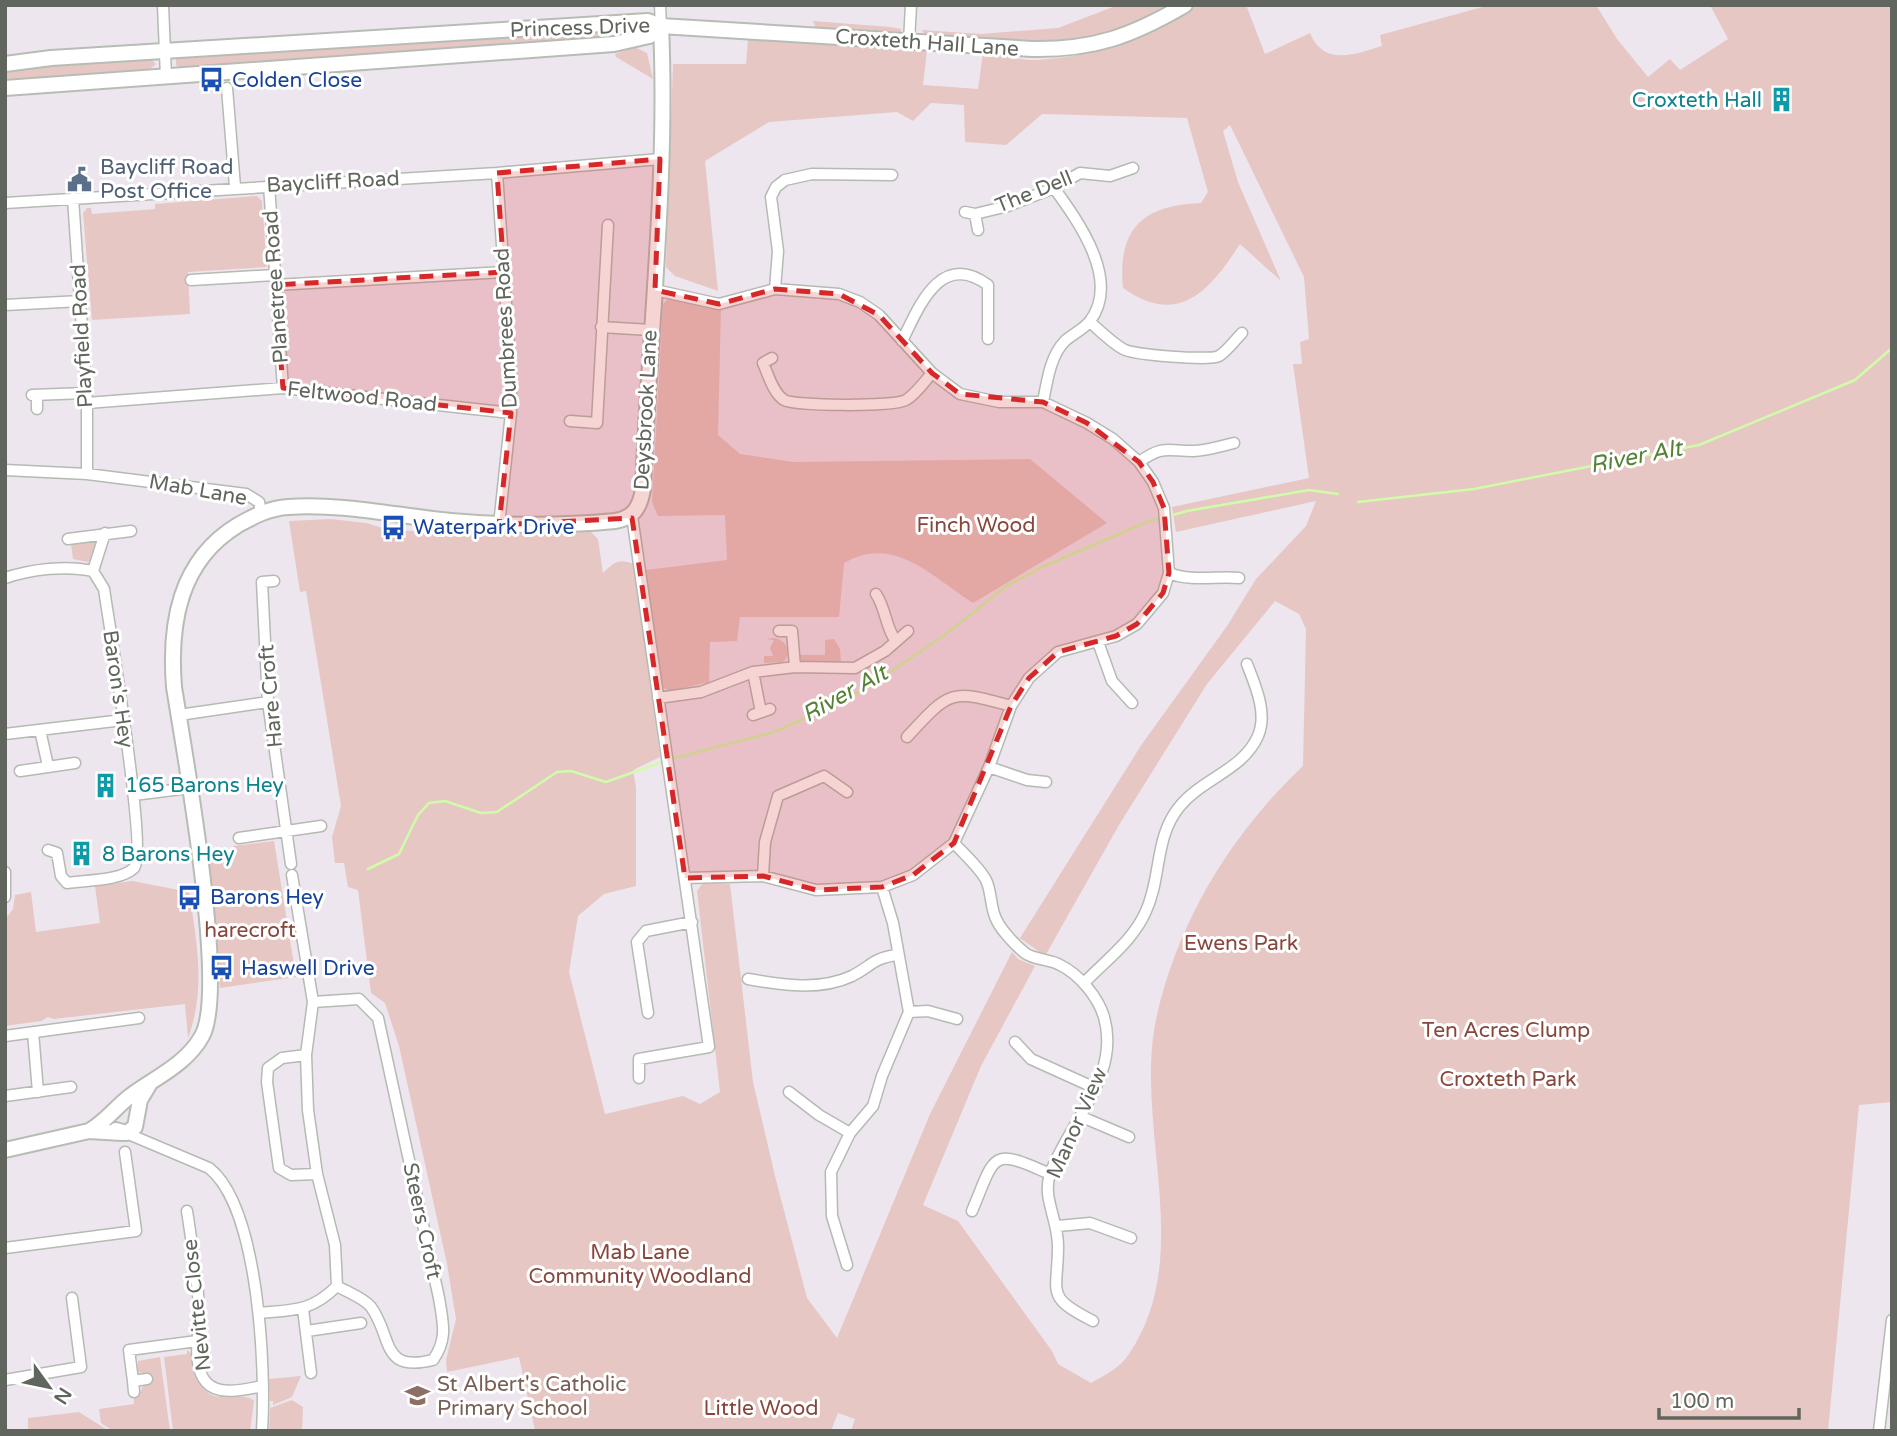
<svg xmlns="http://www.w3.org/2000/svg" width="1897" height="1436" font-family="'Varela Round',sans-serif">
  <rect width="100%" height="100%" fill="#eee6ef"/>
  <path fill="#e6c7c4" d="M1118,5H1174L1116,32L1056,45L925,36L922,30L981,34L1058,28Z
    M1198,5H1246L1265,54L1310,33C1324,67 1355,54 1382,46L1380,35L1490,5H1596L1617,39L1648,77L1670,59L1680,70L1728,39L1710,5H1892V1102L1859,1105L1828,1431H851L855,1419L838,1413L831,1431H535L519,1357L447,1372L446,1360L456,1319L447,1264L399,1046L385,1003L371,993L358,890L348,887L344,863H335L332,837L341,806L306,591L300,592L289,521L331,519L366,523L390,530L489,534L590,531L598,539L603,573C614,562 619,558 634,564L660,757L633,770L636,787V886L604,894L578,916L569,972L605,1114L683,1096L700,1104L720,1092L697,891L703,883L730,884L753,1082L776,1180L807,1298L837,1338L930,1114L1012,952L1018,959L1035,966L981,1066L923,1205L958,1221L1052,1351L1058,1364L1091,1383C1105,1375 1120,1368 1129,1354C1197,1253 1132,1125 1157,1015C1179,919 1232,833 1303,766L1306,629L1299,614L1275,601L1207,684L1119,825L1045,956L1020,938L1142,744L1227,626L1256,579L1306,526L1316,501L1176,532L1172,507L1309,478L1293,364H1302L1300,342L1309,339L1304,277L1230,125L1223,131L1238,182L1281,281L1240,244C1209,292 1178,327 1123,288C1117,229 1143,205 1201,203L1208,192L1187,118L1042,114L1006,145L965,142L964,105L931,103L913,121L897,112L769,122L705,161L718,291L675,276L666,267L673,64H746L748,39L927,51L923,85L978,89L983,53C1000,55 1020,61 1037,60C1100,56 1146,38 1198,5Z
    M813,21L890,27L901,29V33L816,28Z
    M590,32L612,33L611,37L600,41L181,68L176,65V59L182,56Z
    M635,47L647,53L653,79L616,57L615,54Z
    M151,59L156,64L150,69L56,76L5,85V73L50,65Z
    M257,196L262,201L267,267L188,272L190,314L92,320L83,213L87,208H91L92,214L155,209V204Z
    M669,298L721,308L718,435L740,454L793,462L1030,459L1107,523L973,603C931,576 894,534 844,563L839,617H740L737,641L710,642L709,682L670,691L662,687L646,570L727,560L725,515L658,516L652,502L663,304Z
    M91,541L97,545L92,559L88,562L73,559L71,544Z
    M773,638C786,639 793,652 783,662L764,663V656H773L770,648L774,640L766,639Z
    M834,639L840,649L841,663L802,661L796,655H825V640Z
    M274,841L296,977L220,988L203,856L233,850V846Z
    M132,881L189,892C197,942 206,990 188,1038L185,1004L54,1019L48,1017L41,1021L5,1026V920L13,909L15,895L31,892L36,932L100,923L95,886Z
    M187,1350C200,1359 192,1383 210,1394C224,1402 243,1391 254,1401L250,1431H173L164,1357L187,1354Z
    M160,1357L170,1431H113L101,1423L99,1409L134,1404V1394L140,1393L143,1386L152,1383L151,1375L138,1372V1361Z
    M301,1376L292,1397L273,1405V1401H270L269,1379Z
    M292,1400L303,1407L302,1431H269L270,1408Z
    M79,1412L109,1431H28V1418Z"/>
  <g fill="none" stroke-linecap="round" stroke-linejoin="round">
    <path stroke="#d0fca9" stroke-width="2.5" d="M1358,502L1474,489L1699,445L1855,380L1892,348
      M671,759L774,732L828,708L869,686L946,634L1005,587L1042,567L1147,522L1187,511L1309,490L1338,494
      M368,869L399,854L418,815L429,803L445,801L481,813L497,812L557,772L571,771L606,782L665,761"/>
    <defs>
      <path id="street" d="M163,5L166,77
        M660,5L661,26
        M909,42L911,5
        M227,88L235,187
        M497,173L511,376V413L499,525
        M269,185L283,388
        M73,198L87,403V474
        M5,203L497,173L660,159
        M965,212L975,214L1008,206L1054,188L1080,173L1110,176L1133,168
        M975,214L978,230
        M191,280L275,275
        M275,285L504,272
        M775,289L778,251L771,197L776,187L785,180L812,174L892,175
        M655,290L719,304L775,289L839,294L860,302L879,315L932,373L960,394L999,402H1043L1087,423L1113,439L1139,462L1153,482L1164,508L1169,573L1163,593L1137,624L1116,636L1058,652L1029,678L1011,706L989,767L954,843L913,875L882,887L816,890L763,876L685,878
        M5,305L81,301
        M1090,322C1100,331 1111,342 1123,349C1133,355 1210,361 1219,356C1227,351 1235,340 1242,333
        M601,327L650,330
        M902,341C919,307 940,250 988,285V339
        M772,358L763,363C768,374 773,393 784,400C794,406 894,407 906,400C916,394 924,382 932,373
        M32,395L86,393
        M37,395V409
        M1043,402C1047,382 1050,356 1065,341C1073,334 1084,329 1090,321C1121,280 1078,221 1054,188
        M87,403L283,388L511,413
        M570,421L597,423L608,225
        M1139,462C1163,445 1167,451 1193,451C1206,451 1221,446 1234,443
        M5,470L87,474L246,494L259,502L261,513
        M632,516L709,1047L639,1059V1078
        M68,539L131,531
        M93,571L105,533
        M1169,573C1192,582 1214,576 1239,578
        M5,578C32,569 66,565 93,571L104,589C109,624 148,853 134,868C121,881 86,880 67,883L61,876L57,853L48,850
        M274,581L262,582L268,702L291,864
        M876,594C886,609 885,625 895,640
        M779,631H792L795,667
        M1098,642L1112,681L1132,703
        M753,672L761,712
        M658,698L701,692L753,672L795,667L855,668L885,651L908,631
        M179,715L268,702
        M753,715L770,709
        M40,730L48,766
        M5,734L123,720
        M907,737C950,690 951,689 1011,706
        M989,767L1027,780L1046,782
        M20,771L75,763
        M134,795L189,788
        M239,838L321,826
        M954,843C964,854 979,867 986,880C992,892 990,909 997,921C1002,931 1016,946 1025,953C1034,960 1050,959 1060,965C1079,974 1098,997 1104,1017C1121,1076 1069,1122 1050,1174C1042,1198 1058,1219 1058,1246C1058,1294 1044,1296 1093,1321
        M5,872V897
        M763,876L765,842L778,796L824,776L847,792
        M748,979C782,985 820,991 852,976C872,966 871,959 896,955
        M1084,983C1106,960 1133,941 1146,911C1162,876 1154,837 1180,806C1203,778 1243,770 1258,736C1268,713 1255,685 1247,664
        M313,1002L359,999L378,1018L439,1298C443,1323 448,1339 433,1360C380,1373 393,1337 371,1307C364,1298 347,1292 337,1286
        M909,1012L928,1011L957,1019
        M648,1013L637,942L646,931L692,922
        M33,1032L38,1092
        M5,1036L139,1018
        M1015,1042L1031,1059L1095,1088
        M306,1055L282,1058L268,1068L267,1082L279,1168L291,1175L317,1174
        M789,1092L819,1115L850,1133
        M5,1096L71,1087
        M1082,1117L1129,1137
        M126,1133L209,1168C259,1207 266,1370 262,1431
        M187,1211C192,1243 197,1275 199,1307C201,1330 190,1363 206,1382C219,1397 245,1389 263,1386
        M972,1211C996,1154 990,1147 1050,1174
        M1058,1226L1090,1223L1131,1238
        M5,1248L136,1231L125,1152
        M847,1265L832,1216L831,1172L850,1133L873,1106L882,1076L909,1012L893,923L882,887
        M303,1309L311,1373
        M259,1313C293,1310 311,1312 337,1286L335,1245L317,1174L308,1110L306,1055L313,1002L292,875
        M307,1331L361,1323
        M5,1380L81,1367L72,1298
        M133,1381L129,1350L197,1341
        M134,1392L133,1381L147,1379
        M1879,1431L1892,1320"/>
      <path id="secondary" d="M5,64L51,58L648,21L661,26L1032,49C1094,50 1132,36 1185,5
        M5,88L614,44L649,36L661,26
        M116,1130L126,1133L135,1127L140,1100L149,1085
        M89,1131C105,1122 115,1108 129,1097C154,1078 186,1065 202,1036C228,989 184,751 174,687C169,624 179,561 238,525C254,516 270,508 288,507C341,503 398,516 451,521C506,526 561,526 615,521C634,518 640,507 643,489C649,335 668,180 661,26
        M5,1150L89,1131L122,1133"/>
    </defs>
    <use href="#street" stroke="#b5bab3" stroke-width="13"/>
    <use href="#secondary" stroke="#b7bdb4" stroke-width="18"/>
    <use href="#street" stroke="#fff" stroke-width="10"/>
    <use href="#secondary" stroke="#fff" stroke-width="14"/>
  </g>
  <path fill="#d62828" fill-opacity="0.2" stroke="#d62828" stroke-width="5" stroke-dasharray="14 9" stroke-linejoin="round" d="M660,159L655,290L719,304L775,289L839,294L879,315L932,373L960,394L1043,402L1087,423L1139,462L1153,482L1164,508L1169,573L1163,593L1137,624L1116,636L1058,652L1029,678L1011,706L954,843L913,875L882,887L816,890L763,876L685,878L632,518L499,525L511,413L283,388L275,285L504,272L497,173Z"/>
  <defs>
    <symbol id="bus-bare" viewBox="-9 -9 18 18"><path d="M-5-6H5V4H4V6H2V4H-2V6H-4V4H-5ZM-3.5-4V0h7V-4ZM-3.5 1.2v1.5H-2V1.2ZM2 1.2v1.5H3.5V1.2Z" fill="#1a4fb4" stroke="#fff" stroke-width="2.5" paint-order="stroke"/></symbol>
    <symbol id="building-bare" viewBox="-9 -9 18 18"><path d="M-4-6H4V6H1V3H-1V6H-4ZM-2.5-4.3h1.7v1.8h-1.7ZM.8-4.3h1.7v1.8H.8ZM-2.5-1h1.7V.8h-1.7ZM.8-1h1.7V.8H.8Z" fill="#0f9aa8" stroke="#fff" stroke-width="2.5" paint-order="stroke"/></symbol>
    <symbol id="civic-bare" viewBox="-9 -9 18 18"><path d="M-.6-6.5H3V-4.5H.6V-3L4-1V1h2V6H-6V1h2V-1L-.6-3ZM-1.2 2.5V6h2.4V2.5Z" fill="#5c6f8a" stroke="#fff" stroke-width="2.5" paint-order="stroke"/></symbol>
    <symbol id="school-bare" viewBox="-9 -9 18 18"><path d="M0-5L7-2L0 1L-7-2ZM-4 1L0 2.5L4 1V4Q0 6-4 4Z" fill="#8d6e63" stroke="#fff" stroke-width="2.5" paint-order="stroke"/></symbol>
  </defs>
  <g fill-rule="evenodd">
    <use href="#bus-bare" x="194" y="62" width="35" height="35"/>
    <use href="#building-bare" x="1764" y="82" width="35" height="35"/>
    <use href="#civic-bare" x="62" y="162" width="35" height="35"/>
    <use href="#bus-bare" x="376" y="510" width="35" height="35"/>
    <use href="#building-bare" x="88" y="768" width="35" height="35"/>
    <use href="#building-bare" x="64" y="836" width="35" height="35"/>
    <use href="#bus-bare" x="172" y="880" width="35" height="35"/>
    <use href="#bus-bare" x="204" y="950" width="35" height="35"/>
    <use href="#school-bare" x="400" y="1378" width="35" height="35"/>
  </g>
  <g text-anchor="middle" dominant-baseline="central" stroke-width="6" stroke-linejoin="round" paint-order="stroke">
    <g font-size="21" fill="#60665d" stroke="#fff">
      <text transform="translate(580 28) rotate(-2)">Princess Drive</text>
      <text transform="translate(927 43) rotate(4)">Croxteth Hall Lane</text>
      <text transform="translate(333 182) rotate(-3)">Baycliff Road</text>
      <text transform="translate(1034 192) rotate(-22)">The Dell</text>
      <text transform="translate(276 287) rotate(-94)">Planetree Road</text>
      <text transform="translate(506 328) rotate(-93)">Dumbrees Road</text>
      <text transform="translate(82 336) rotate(-93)">Playfield Road</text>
      <text transform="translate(362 397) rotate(6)">Feltwood Road</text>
      <text transform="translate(646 410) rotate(-87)">Deysbrook Lane</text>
      <text transform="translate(198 490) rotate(10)">Mab Lane</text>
      <text transform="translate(118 689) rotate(82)">Baron's Hey</text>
      <text transform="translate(271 696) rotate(-95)">Hare Croft</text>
      <text transform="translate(1077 1123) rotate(-66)">Manor View</text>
      <text transform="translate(422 1221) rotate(78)">Steers Croft</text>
      <text transform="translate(197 1305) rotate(-96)">Nevitte Close</text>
    </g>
    <g font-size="21" fill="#164399" stroke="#fff" text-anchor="start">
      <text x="232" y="80">Colden Close</text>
      <text x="413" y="527">Waterpark Drive</text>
      <text x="210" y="897">Barons Hey</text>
      <text x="241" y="968">Haswell Drive</text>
    </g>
    <g font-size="21" fill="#0d838f" stroke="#fff" text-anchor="start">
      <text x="1762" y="100" text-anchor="end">Croxteth Hall</text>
      <text x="125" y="785">165 Barons Hey</text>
      <text x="102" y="854">8 Barons Hey</text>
    </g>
    <g font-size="21" fill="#4e5e75" stroke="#fff" text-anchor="start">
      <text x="100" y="167">Baycliff Road<tspan x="100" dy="24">Post Office</tspan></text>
    </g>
    <g font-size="21" fill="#88453a" stroke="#fff">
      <text x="976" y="525">Finch Wood</text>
      <text x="250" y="930">harecroft</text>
      <text x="1241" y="943">Ewens Park</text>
      <text x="1506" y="1030">Ten Acres Clump</text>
      <text x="1508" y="1079">Croxteth Park</text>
      <text x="640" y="1252">Mab Lane<tspan x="640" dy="24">Community Woodland</tspan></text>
      <text x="761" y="1408">Little Wood</text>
    </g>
    <g font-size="21" fill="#785e54" stroke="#fff" text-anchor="start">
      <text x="437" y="1384">St Albert's Catholic<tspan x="437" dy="24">Primary School</tspan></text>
    </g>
    <g font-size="23" font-style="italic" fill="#558237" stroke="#fff">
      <text transform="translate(1636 457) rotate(-11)">River Alt</text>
      <text transform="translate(845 694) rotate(-29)">River Alt</text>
    </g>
  </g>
  <rect width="1897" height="1436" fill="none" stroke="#60665d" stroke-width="14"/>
  <g transform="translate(49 1387) rotate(123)" stroke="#ffffff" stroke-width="5" paint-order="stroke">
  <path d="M0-5L12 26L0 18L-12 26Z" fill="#60665d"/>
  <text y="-10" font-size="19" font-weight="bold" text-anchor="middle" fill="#60665d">N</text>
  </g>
  <path d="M1659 1408v10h140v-10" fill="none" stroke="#60665d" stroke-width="3.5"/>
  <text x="1670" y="1408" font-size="21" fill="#60665d" stroke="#ffffff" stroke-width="5" paint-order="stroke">100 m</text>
</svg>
